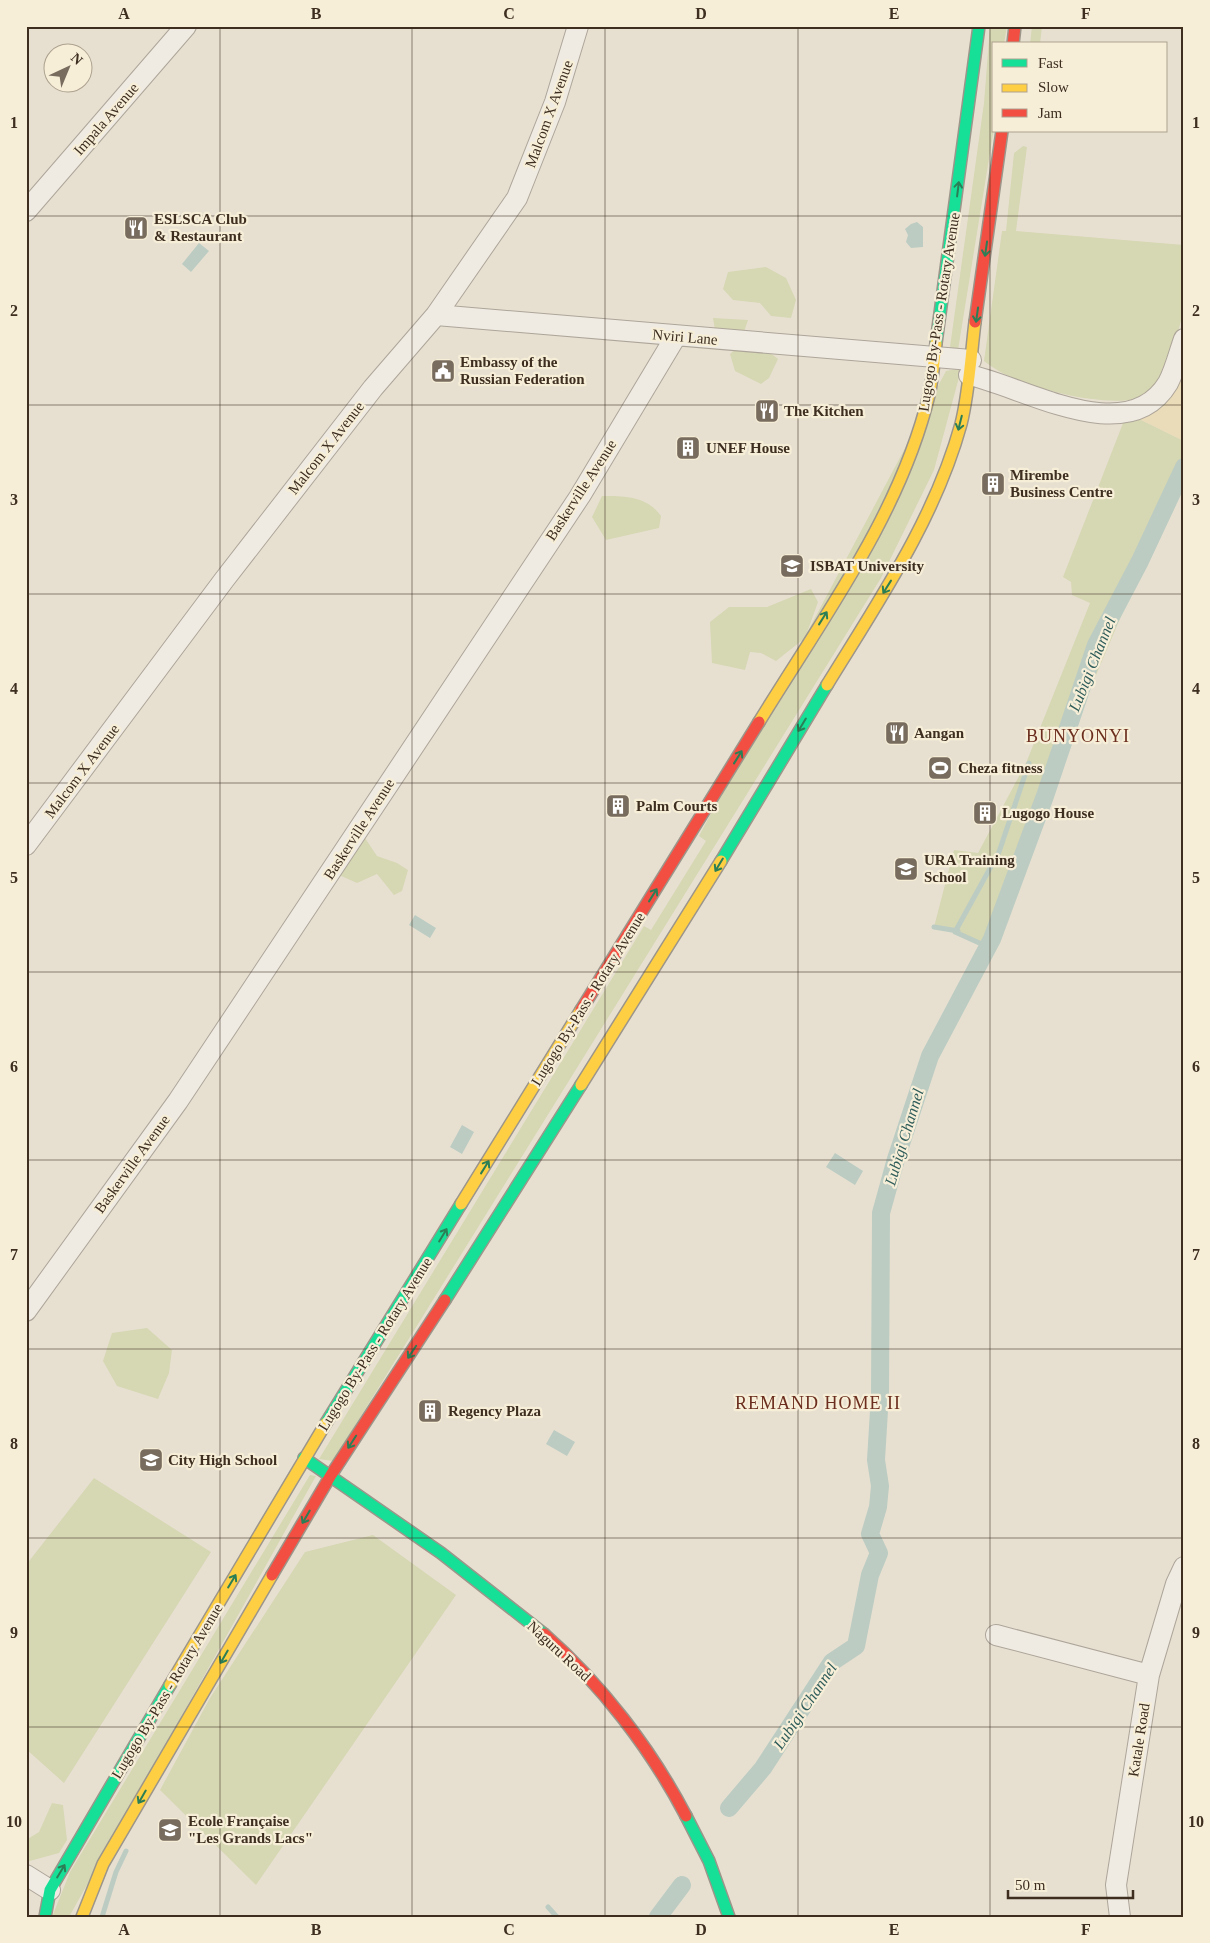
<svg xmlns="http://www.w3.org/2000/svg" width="1210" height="1943" font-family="Georgia,serif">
  <rect width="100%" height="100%" fill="#e7e0d1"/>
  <path fill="#d6d7b3" d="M990,26H1007L1004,44H994V128L958,350L950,347L984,103Z
    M1032,26H1042L1040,44H1030Z
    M1023,146L1027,147L1016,231L1184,245C1184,265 1186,287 1184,307C1181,328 1162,385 1144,396C1128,405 1086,399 1068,395C1041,389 1006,379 984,361L1002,231H1006L1014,153Z
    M766,267L786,278L796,300L791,318L771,316L760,303L733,300L723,289L728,272Z
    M713,318L748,320L744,332L715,330Z
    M737,348C752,350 767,348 778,359L769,378L761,384L735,371L730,354Z
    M957,369L961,370L934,470L881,578L333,1461L319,1459L644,926L651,930L706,841L699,836L946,371Z
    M1127,413L1184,441V484L1144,562L1077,720L986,946L956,930L934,927L954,850L978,853L1026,763L1090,603L1072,595L1071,582L1063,577Z
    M602,496C625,496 647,496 661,516L659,528L606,540L592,517Z
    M811,589L818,602L805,638L776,661L761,653L750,652L745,670L712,663L710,622L729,607H767Z
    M365,838L377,856L397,863L408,870L402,891L394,895L377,874L357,883L339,875L354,842Z
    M147,1328L172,1350L169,1373L158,1399L117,1386L103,1361L112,1333Z
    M310,1475L316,1476L69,1917H52L70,1872Z
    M94,1478L211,1552L64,1783L26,1749V1565Z
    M373,1535L456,1595L256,1885L160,1790L210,1698L305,1552Z
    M52,1803L63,1805L67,1840L59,1853L26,1862V1840L39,1832Z"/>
  <path fill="#eadcb9" d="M1184,361V441L1127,413Z"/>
  <path fill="#bcccc2" d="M917,222L923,227V247L911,248L906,242L908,235L905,229L911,224Z
    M199,243L209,251L191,272L182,264Z
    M415,915L436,928L430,938L409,925Z
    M462,1125L474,1132L462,1154L450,1147Z
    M835,1153L863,1171L855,1185L826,1167Z
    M554,1430L575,1442L567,1456L546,1444Z"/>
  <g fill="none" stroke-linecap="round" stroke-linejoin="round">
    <path stroke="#bcccc2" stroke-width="5" d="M934,927L958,931
      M992,939L986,946L955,932L999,852L1029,763
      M548,1907L557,1917
      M102,1917L116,1872L126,1851"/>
    <path stroke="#bcccc2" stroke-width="18" d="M729,1808L763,1768L832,1662L856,1646L870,1575L879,1553L870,1534L878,1507L880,1486L876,1460L880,1394L881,1213L896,1159L930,1056L992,939L1045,796L1096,645L1140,561L1184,467
      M658,1917L682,1885"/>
    <defs>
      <path id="street" d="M26,211L186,26
        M436,315L971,360
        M969,375C1023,386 1127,451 1168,383C1175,370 1179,353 1184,339
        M26,845L224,580L373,388L436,315L517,198L555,102L578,26
        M26,1311L178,1101L580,496L676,336
        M996,1635L1149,1675
        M26,1875L50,1890
        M1120,1917L1116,1885L1149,1675L1176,1584L1184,1567"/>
      <path id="fast" d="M936,343L979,26
        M721,861L827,685
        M445,1300L581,1085
        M326,1423L461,1204
        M304,1458L441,1553L544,1634
        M686,1816L709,1861L729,1917
        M45,1917L50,1890L170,1685"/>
      <path id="slow" d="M827,685C878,602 935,519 961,424C969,393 971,354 975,322
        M759,722C822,619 900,515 929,395C933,378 934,360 936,343
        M581,1085L721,861
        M461,1204L581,1010
        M170,1685L326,1423
        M82,1917L103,1864L272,1575"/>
      <path id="jam" d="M1013,44L1015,26
        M975,322L1002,131
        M581,1010L759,722
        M272,1575L331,1475L445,1300
        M544,1634C601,1684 651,1749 686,1816"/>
    </defs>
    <use href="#street" stroke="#ada599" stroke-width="22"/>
    <use href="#fast" stroke="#9c958a" stroke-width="14"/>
    <use href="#slow" stroke="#9c958a" stroke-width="14"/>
    <use href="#jam" stroke="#9c958a" stroke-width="14"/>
    <use href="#street" stroke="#efebe3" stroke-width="20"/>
    <use href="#fast" stroke="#16e098" stroke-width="11"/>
    <use href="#slow" stroke="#ffcf43" stroke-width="11"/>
    <use href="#jam" stroke="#f24e42" stroke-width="11"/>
  </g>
  <defs><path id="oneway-shaft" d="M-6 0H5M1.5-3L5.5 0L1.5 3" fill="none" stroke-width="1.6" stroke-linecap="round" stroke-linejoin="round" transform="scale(1.25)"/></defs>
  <g stroke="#2b7e56">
    <use href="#oneway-shaft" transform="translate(958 189) rotate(-83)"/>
    <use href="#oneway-shaft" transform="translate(986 249) rotate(98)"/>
    <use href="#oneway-shaft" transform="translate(977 315) rotate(98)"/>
    <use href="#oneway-shaft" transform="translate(960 423) rotate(104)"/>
    <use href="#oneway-shaft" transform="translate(887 587) rotate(122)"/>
    <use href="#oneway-shaft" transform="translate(823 618) rotate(-58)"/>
    <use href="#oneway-shaft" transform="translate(802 725) rotate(121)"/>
    <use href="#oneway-shaft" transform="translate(738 757) rotate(-58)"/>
    <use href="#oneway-shaft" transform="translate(719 865) rotate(121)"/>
    <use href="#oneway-shaft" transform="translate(653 895) rotate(-58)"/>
    <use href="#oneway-shaft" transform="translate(485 1167) rotate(-58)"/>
    <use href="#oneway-shaft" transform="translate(443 1235) rotate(-59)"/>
    <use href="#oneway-shaft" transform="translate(412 1352) rotate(124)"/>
    <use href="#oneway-shaft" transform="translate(352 1442) rotate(123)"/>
    <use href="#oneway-shaft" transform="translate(306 1517) rotate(120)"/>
    <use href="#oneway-shaft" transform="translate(232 1581) rotate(-59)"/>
    <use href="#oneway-shaft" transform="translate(224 1657) rotate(120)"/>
    <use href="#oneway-shaft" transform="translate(142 1797) rotate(120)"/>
    <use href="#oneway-shaft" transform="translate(61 1871) rotate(-59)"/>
  </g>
  <path fill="none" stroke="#3d2e20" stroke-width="1" stroke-opacity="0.55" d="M220,26V1917M412,26V1917M605,26V1917M798,26V1917M990,26V1917M26,216H1184M26,405H1184M26,594H1184M26,783H1184M26,972H1184M26,1160H1184M26,1349H1184M26,1538H1184M26,1727H1184"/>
  <defs>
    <symbol id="restaurant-square" viewBox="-11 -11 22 22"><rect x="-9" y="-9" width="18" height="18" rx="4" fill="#786c5e" stroke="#f7eed8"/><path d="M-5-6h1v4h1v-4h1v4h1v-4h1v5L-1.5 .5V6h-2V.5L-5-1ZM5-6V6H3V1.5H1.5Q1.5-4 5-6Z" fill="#fff"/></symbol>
    <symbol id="civic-square" viewBox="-11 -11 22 22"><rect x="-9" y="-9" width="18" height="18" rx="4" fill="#786c5e" stroke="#f7eed8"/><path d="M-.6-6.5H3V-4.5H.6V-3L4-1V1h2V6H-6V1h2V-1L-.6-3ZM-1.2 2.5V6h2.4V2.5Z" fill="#fff"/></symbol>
    <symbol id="building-square" viewBox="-11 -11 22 22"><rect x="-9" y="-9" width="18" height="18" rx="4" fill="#786c5e" stroke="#f7eed8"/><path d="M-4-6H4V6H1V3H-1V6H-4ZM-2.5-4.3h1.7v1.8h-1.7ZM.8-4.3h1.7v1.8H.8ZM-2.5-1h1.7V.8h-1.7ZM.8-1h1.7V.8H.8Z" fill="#fff"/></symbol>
    <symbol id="university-square" viewBox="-11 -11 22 22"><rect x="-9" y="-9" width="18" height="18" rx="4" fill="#786c5e" stroke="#f7eed8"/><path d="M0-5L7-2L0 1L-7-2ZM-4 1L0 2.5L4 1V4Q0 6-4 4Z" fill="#fff"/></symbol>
    <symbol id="stadium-square" viewBox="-11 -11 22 22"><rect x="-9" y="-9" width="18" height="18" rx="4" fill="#786c5e" stroke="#f7eed8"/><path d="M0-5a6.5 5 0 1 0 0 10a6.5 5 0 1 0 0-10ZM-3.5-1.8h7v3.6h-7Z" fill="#fff"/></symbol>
    <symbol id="school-square" viewBox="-11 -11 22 22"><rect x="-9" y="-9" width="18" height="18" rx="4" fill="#786c5e" stroke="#f7eed8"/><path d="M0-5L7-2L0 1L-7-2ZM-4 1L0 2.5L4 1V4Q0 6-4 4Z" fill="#fff"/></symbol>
  </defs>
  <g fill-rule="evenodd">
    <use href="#restaurant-square" x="122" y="214" width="28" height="28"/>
    <use href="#civic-square" x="429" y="357" width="28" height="28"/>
    <use href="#restaurant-square" x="753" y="397" width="28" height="28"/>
    <use href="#building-square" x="674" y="434" width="28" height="28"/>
    <use href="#building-square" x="979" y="470" width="28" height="28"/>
    <use href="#university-square" x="778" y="552" width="28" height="28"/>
    <use href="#restaurant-square" x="883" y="719" width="28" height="28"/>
    <use href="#stadium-square" x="926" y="754" width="28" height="28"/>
    <use href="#building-square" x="604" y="792" width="28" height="28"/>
    <use href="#building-square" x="971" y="799" width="28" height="28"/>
    <use href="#university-square" x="892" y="855" width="28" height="28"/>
    <use href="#building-square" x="416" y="1397" width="28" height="28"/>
    <use href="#school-square" x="137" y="1446" width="28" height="28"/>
    <use href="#school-square" x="156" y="1816" width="28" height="28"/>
  </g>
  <g text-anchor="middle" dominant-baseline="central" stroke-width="4.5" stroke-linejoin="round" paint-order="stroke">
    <g font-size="15" fill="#3d2e20" stroke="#f7eed8">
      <text transform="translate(549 114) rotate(-70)">Malcom X Avenue</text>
      <text transform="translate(106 119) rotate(-49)">Impala Avenue</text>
      <text transform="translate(939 312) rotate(-81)">Lugogo By-Pass - Rotary Avenue</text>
      <text transform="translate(685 337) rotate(5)">Nviri Lane</text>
      <text transform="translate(326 448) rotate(-52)">Malcom X Avenue</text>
      <text transform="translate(581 490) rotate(-57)">Baskerville Avenue</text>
      <text transform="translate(82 771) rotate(-53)">Malcom X Avenue</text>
      <text transform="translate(359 829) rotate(-57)">Baskerville Avenue</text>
      <text transform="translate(588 999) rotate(-58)">Lugogo By-Pass - Rotary Avenue</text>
      <text transform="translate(132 1164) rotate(-54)">Baskerville Avenue</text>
      <text transform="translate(375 1344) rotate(-58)">Lugogo By-Pass - Rotary Avenue</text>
      <text transform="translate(559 1651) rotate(43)">Naguru Road</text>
      <text transform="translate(167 1691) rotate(-59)">Lugogo By-Pass - Rotary Avenue</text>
      <text transform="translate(1139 1740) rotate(-81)">Katale Road</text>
    </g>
    <g font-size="15" font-weight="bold" fill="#3d2e20" stroke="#f7eed8" text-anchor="start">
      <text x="154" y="219">ESLSCA Club<tspan x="154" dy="17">&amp; Restaurant</tspan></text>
      <text x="460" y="362">Embassy of the<tspan x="460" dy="17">Russian Federation</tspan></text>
      <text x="784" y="411">The Kitchen</text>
      <text x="706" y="448">UNEF House</text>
      <text x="1010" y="475">Mirembe<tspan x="1010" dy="17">Business Centre</tspan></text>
      <text x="810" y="566">ISBAT University</text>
      <text x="914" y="733">Aangan</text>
      <text x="958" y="768">Cheza fitness</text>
      <text x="636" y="806">Palm Courts</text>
      <text x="1002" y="813">Lugogo House</text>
      <text x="924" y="860">URA Training<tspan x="924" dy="17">School</tspan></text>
      <text x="448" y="1411">Regency Plaza</text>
      <text x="168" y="1460">City High School</text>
      <text x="188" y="1821">Ecole Française<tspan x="188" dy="17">"Les Grands Lacs"</tspan></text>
    </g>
    <g font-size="16" font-style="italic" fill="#2f5d5a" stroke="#f7eed8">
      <text transform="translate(1092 664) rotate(-68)">Lubigi Channel</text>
      <text transform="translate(904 1137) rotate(-73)">Lubigi Channel</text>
      <text transform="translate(805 1706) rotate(-56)">Lubigi Channel</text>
    </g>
    <g font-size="18" letter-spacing="1" fill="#6b2e1e" stroke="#f7eed8">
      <text x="1078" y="736">BUNYONYI</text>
      <text x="818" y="1403">REMAND HOME II</text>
    </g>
  </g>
  <rect width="1210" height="1943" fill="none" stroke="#f7eed8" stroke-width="55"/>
  <rect x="992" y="42" width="175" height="90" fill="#f7eed8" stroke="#ada18e"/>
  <rect x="1002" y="59" width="25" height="8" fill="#16e098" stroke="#ada18e"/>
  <text x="1038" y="68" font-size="15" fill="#3d2e20">Fast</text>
  <rect x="1002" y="84" width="25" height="8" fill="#ffcf43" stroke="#ada18e"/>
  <text x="1038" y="92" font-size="15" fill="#3d2e20">Slow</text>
  <rect x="1002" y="109" width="25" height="8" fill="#f24e42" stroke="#ada18e"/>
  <text x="1038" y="118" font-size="15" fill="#3d2e20">Jam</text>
  <g transform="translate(68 68) rotate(44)"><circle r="24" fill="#f7eed8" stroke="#ada18e"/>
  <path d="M0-4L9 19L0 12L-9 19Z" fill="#786c5e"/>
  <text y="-8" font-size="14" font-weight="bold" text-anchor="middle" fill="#3d2e20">N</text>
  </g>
  <path d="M1008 1890v8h125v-8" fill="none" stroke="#3d2e20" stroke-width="2.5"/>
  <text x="1015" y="1890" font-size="15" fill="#3d2e20" stroke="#f7eed8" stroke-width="4" paint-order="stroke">50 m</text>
  <rect x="28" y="28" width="1154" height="1888" fill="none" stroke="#3d2e20" stroke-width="2"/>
  <g font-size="16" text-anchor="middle" font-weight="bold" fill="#3d2e20">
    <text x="124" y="19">A</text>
    <text x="316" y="19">B</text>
    <text x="509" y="19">C</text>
    <text x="701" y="19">D</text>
    <text x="894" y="19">E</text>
    <text x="1086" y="19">F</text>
    <text x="14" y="128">1</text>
    <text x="1196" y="128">1</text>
    <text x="14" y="316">2</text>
    <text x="1196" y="316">2</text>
    <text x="14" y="505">3</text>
    <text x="1196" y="505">3</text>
    <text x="14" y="694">4</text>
    <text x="1196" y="694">4</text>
    <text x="14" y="883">5</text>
    <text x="1196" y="883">5</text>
    <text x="14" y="1072">6</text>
    <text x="1196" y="1072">6</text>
    <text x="14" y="1260">7</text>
    <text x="1196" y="1260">7</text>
    <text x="14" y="1449">8</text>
    <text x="1196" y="1449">8</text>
    <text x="14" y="1638">9</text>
    <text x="1196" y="1638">9</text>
    <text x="14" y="1827">10</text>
    <text x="1196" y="1827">10</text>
    <text x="124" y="1935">A</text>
    <text x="316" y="1935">B</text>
    <text x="509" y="1935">C</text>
    <text x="701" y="1935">D</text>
    <text x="894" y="1935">E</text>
    <text x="1086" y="1935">F</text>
  </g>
</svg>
